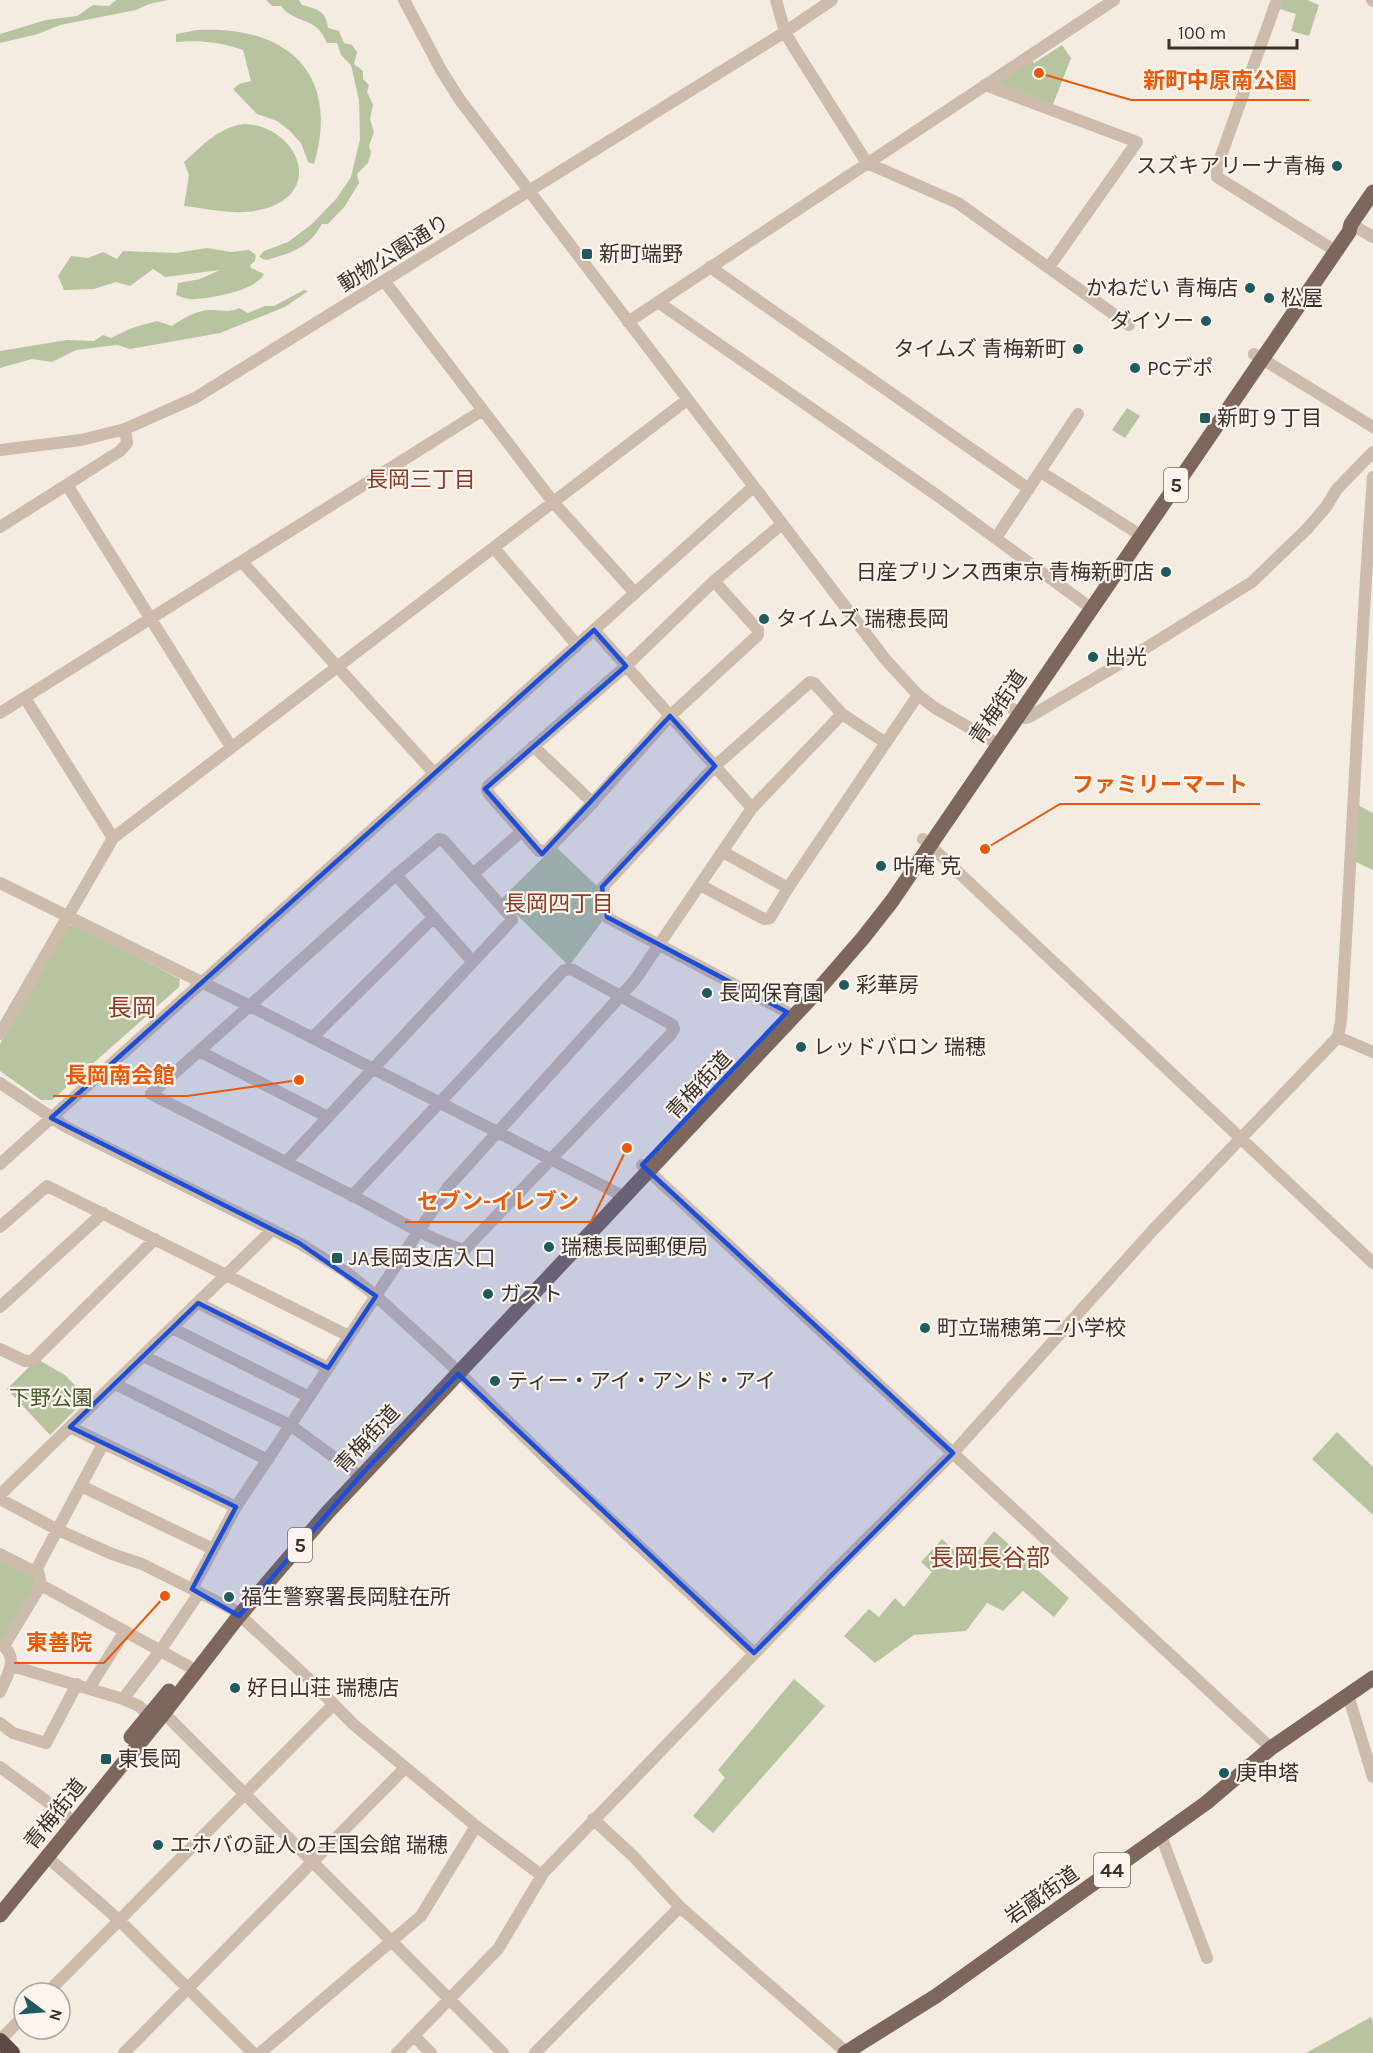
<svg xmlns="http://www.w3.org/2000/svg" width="1373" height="2053" font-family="Karla,'Noto Sans JP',sans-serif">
  <rect width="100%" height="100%" fill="#f4ebe1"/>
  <path fill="#b8c4a0" d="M116,0H168L149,4L136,10L60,25L38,34L0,43V34L46,20L77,16L93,5L109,6Z
    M266,0H299L302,5C318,9 326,11 328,28L339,31L344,43L352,45L357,52L354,64L363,71V79L369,85L367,92L373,105L370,119L374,132L369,146L371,153L368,163L357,174L359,183L345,206L328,224H322C308,249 291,253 266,260L259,257L264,251L288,242L312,224L337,198L351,177L360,139L359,100L351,65L341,55L337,43H327C316,15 295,25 281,6H272Z
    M1281,0H1307L1319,5L1309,36L1291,31L1296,14L1277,8Z
    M197,30C286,25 341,72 314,164L308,162L301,143L289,130L277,121L257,114L233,89L239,84L251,81L243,50C220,42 199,40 176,42V34Z
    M1062,45L1071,58L1052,107L997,83L1032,60L1034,63Z
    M244,124C295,125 326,189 267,208C240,217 211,209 184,206L189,175L184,162C202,146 219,127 244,124Z
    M207,248L231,252L249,250L256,255L255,261L250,265L251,268L264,274C255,291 213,298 194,299C188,300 182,297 176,295L178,283L200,279L220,270L165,277L153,269L130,286L116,282L94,289L64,290L58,276L71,256L88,258L103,252L117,259L123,251L176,253Z
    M304,290L308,291L285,307L220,333L130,349L117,345L76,350L52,362L32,359L0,368V351L67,340L94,341L103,335L111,338L132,328L157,321L172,326C183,318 197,310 211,310C221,310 230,313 239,308L248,313L265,306H274Z
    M1127,408L1140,416L1125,438L1112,430Z
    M1356,804L1373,813V870L1352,860Z
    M555,846L597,886L603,920L569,966L501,899Z
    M74,924L180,979L179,987L52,1100H41L0,1071V1044L67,927Z
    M37,1359L65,1375L87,1398L50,1435L7,1389Z
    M1337,1432L1373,1467V1515L1312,1459Z
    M994,1531L1069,1598L1054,1617L1023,1591L1003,1611L987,1603L966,1631L914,1635L875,1663L844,1636L869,1609L879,1617L895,1598L904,1607L932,1572L921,1562L942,1539L968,1563Z
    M0,1559L38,1577L39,1581L5,1641H0Z
    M794,1679L825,1706L713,1833L693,1816L725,1778L718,1770Z
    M1371,2017L1373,2022V2053H1306Z"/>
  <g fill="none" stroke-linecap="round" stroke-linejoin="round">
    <path stroke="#cdbbac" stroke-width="12" d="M404,0L441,70L460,100L885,659L918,695L935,708L998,744
      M776,0L785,32L793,46L867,163L958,203L1129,325
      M1277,0L1217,167V177L1329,247
      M1372,0L1373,1
      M985,85L1137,142L1049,267
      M1351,224L1373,237
      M710,267L1029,489
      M385,282L553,502L635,593
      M658,302L938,496L1084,603
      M628,322L1114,0
      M1254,354L1373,427
      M0,450L81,440L125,429L195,398L785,32L832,0
      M1041,472L1134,531
      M67,485L231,747
      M0,527L120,451L127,443L125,429
      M996,538L1078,414
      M494,548L577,645
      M242,562L434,773
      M714,581L758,630V635L670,716L585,811L547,850L539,851L489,794L487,790L488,786L626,666Z
      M714,581L782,524
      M594,630L752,808
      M25,698L113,838
      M1013,709L1025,718L1029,717L1136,654L1252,582L1307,529L1326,507L1337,489L1373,452
      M0,713L483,410
      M533,746L593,803
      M923,839L1373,1263
      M723,852L788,888L918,695
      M473,874L521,832
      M396,875L473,962
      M0,883L250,1006L623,1196
      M700,885L764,919L770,918L788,888
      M787,1012L608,918L603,887L715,766L810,682L814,683L842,714L886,743
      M0,1034L113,838L687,400
      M1338,1037L1373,1052
      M312,1038L434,917
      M199,1051L328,1117
      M0,1083L66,1127L299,1243L346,1272L376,1296L445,1359L564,1476L754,1653
      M286,1162L512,920L510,916L443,840L439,839L396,875L151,1094C219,1129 288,1163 357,1198C389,1215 430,1240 464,1250L671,1034L674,1029L673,1025L573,970L568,969L563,971L352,1196
      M0,1164L753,487
      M642,1165L1271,1748
      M0,1227L47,1186L349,1336
      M198,1303L328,1368
      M0,1307L103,1213
      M172,1328L309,1397
      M0,1349L25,1361H32L155,1239
      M143,1356L290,1425L353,1471
      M115,1384L268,1460
      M70,1427L236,1507
      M81,1486L213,1549
      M0,1495L272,1230
      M0,1499L58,1530L112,1554L142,1564L234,1610L311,1681L353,1724L476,1826L541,1875
      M0,1554L35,1572
      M41,1585L188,1666
      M192,1589L236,1507L448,1187L635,980L752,808L842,714
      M0,1643C20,1657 8,1674 0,1692
      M4,1646L41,1585L39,1574L35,1572L103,1444
      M12,1666L123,1699L139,1706L149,1715
      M89,1688L125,1631
      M1348,1695L1373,1777
      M123,1699L160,1651L199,1593
      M164,1713L503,2053
      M0,1723L13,1733L46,1743L77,1684
      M0,1767L67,1816
      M593,1819L633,1856L680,1907
      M1161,1836L1207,1958
      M47,1857L119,1920L253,2053
      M47,1993L333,1705
      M414,2036L431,2053
      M0,2040L24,2016
      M124,2053L405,1768
      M260,2053L421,1916L476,1826
      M397,2053L498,1949L544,1872L836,1569L953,1453L1153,1230L1338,1037L1341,1021C1353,840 1359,658 1373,477
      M535,2053L680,1907L846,2052"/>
    <path stroke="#7d675c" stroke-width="15" d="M131,1737L169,1691
      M0,1915L164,1713L239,1616L328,1512L811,998L863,938L892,901L1349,232L1351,224L1373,192
      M845,2053L936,1996L1206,1803L1271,1748L1373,1678"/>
    <path stroke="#5c4a42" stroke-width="16" d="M0,2041L12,2053"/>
  </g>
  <path fill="#1d4ed8" fill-opacity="0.2" stroke="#1d4ed8" stroke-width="4.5" stroke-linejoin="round" d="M594,630L626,666L485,789L542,854L670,716L715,766L602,887L607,917L787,1012L642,1165L953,1453L754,1653L458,1374L362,1474L239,1616L192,1589L236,1507L70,1427L198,1303L328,1368L376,1296L299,1243L51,1118Z"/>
  <g fill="#1f5a5e" stroke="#fbf5ee" stroke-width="2">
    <circle cx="1337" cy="166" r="6"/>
    <rect x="581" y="248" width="12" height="12" rx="3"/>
    <circle cx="1250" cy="288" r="6"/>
    <circle cx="1269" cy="298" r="6"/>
    <circle cx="1206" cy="321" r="6"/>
    <circle cx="1078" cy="349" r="6"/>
    <circle cx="1135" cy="368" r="6"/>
    <rect x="1199" y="412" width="12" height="12" rx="3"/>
    <circle cx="1166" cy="572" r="6"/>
    <circle cx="764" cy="619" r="6"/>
    <circle cx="1093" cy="657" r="6"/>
    <circle cx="881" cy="866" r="6"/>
    <circle cx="844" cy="985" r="6"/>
    <circle cx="707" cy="993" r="6"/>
    <circle cx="801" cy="1047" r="6"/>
    <circle cx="549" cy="1247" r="6"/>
    <rect x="331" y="1252" width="12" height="12" rx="3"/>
    <circle cx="488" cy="1294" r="6"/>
    <circle cx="925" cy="1328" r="6"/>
    <circle cx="495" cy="1381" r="6"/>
    <circle cx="229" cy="1597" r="6"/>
    <circle cx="235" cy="1688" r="6"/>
    <rect x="100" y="1753" width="12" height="12" rx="3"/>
    <circle cx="1224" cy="1773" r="6"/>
    <circle cx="158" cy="1845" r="6"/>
  </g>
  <g text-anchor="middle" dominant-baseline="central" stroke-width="4.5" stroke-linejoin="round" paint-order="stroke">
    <g fill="#fbf5ee" stroke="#756b66" stroke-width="1.5">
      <rect x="1164" y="468" width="24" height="34" rx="4.5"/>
      <rect x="288" y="1528" width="24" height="34" rx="4.5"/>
      <rect x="1094" y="1853" width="36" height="34" rx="4.5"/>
    </g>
    <g font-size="20" font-weight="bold" fill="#3b302b">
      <text x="1176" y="485">5</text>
      <text x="300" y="1545">5</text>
      <text x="1112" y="1870">44</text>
    </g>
    <g font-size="21" fill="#3b302b" stroke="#fbf5ee" text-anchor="start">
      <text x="1325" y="166" text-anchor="end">スズキアリーナ青梅</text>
      <text x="599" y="254">新町端野</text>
      <text x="1238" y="288" text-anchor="end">かねだい 青梅店</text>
      <text x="1281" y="298">松屋</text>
      <text x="1194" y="321" text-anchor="end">ダイソー</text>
      <text x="1066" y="349" text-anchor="end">タイムズ 青梅新町</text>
      <text x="1147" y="368">PCデポ</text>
      <text x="1217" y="418">新町９丁目</text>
      <text x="1154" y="572" text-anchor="end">日産プリンス西東京 青梅新町店</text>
      <text x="776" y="619">タイムズ 瑞穂長岡</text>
      <text x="1105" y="657">出光</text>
      <text x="893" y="866">叶庵 克</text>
      <text x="856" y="985">彩華房</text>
      <text x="719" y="993">長岡保育園</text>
      <text x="813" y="1047">レッドバロン 瑞穂</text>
      <text x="561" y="1247">瑞穂長岡郵便局</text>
      <text x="349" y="1258">JA長岡支店入口</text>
      <text x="500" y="1294">ガスト</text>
      <text x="937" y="1328">町立瑞穂第二小学校</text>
      <text x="507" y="1381">ティー・アイ・アンド・アイ</text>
      <text x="241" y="1597">福生警察署長岡駐在所</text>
      <text x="247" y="1688">好日山荘 瑞穂店</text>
      <text x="118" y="1759">東長岡</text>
      <text x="1236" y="1773">庚申塔</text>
      <text x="170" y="1845">エホバの証人の王国会館 瑞穂</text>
    </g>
    <g font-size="21" fill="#3b302b" stroke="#fbf5ee">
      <text transform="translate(394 253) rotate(-32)">動物公園通り</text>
      <text transform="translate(998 707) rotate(-56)">青梅街道</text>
      <text transform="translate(699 1085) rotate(-47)">青梅街道</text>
      <text transform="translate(367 1439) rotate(-47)">青梅街道</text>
      <text transform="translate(55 1814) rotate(-51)">青梅街道</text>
      <text transform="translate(1042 1895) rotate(-35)">岩蔵街道</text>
    </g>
    <g font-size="21" fill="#4a5a2e" stroke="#fbf5ee">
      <text x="51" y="1398">下野公園</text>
    </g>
    <g font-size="22" fill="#8c3b22" stroke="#fbf5ee">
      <text x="421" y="480">長岡三丁目</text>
      <text x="559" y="904">長岡四丁目</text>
    </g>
    <g font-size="24" fill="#8c3b22" stroke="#fbf5ee">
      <text x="132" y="1008">長岡</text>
      <text x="990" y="1558">長岡長谷部</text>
    </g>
  </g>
  <path fill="none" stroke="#e8590c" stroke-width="2" d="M1039 73L1131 100H1309M985 849L1060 804H1260M299 1080L187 1096H53M627 1148L591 1222H405M165 1596L104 1663H14"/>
  <g fill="#e8590c" stroke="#fbf5ee" stroke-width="2">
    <circle cx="1039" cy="73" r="6"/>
    <circle cx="985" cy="849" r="6"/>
    <circle cx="299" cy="1080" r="6"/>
    <circle cx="627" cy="1148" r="6"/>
    <circle cx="165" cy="1596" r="6"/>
  </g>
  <g font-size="22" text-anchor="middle" font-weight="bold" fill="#e8590c" stroke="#fbf5ee" stroke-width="4.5" stroke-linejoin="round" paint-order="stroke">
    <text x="1220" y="88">新町中原南公園</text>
    <text x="1160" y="792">ファミリーマート</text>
    <text x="120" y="1083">長岡南会館</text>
    <text x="498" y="1209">セブン-イレブン</text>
    <text x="59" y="1650">東善院</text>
  </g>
  <g transform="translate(42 2011) rotate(106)"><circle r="28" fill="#fbf5ee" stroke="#aea6a0" stroke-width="1.5"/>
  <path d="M0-4.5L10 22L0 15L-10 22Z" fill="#1f5a5e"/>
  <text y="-9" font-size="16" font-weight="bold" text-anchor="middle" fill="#3b302b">N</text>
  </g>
  <path d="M1169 39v9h128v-9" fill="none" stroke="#3b302b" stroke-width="3"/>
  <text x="1178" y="39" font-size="18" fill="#3b302b" stroke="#fbf5ee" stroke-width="4.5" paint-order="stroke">100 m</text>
</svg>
